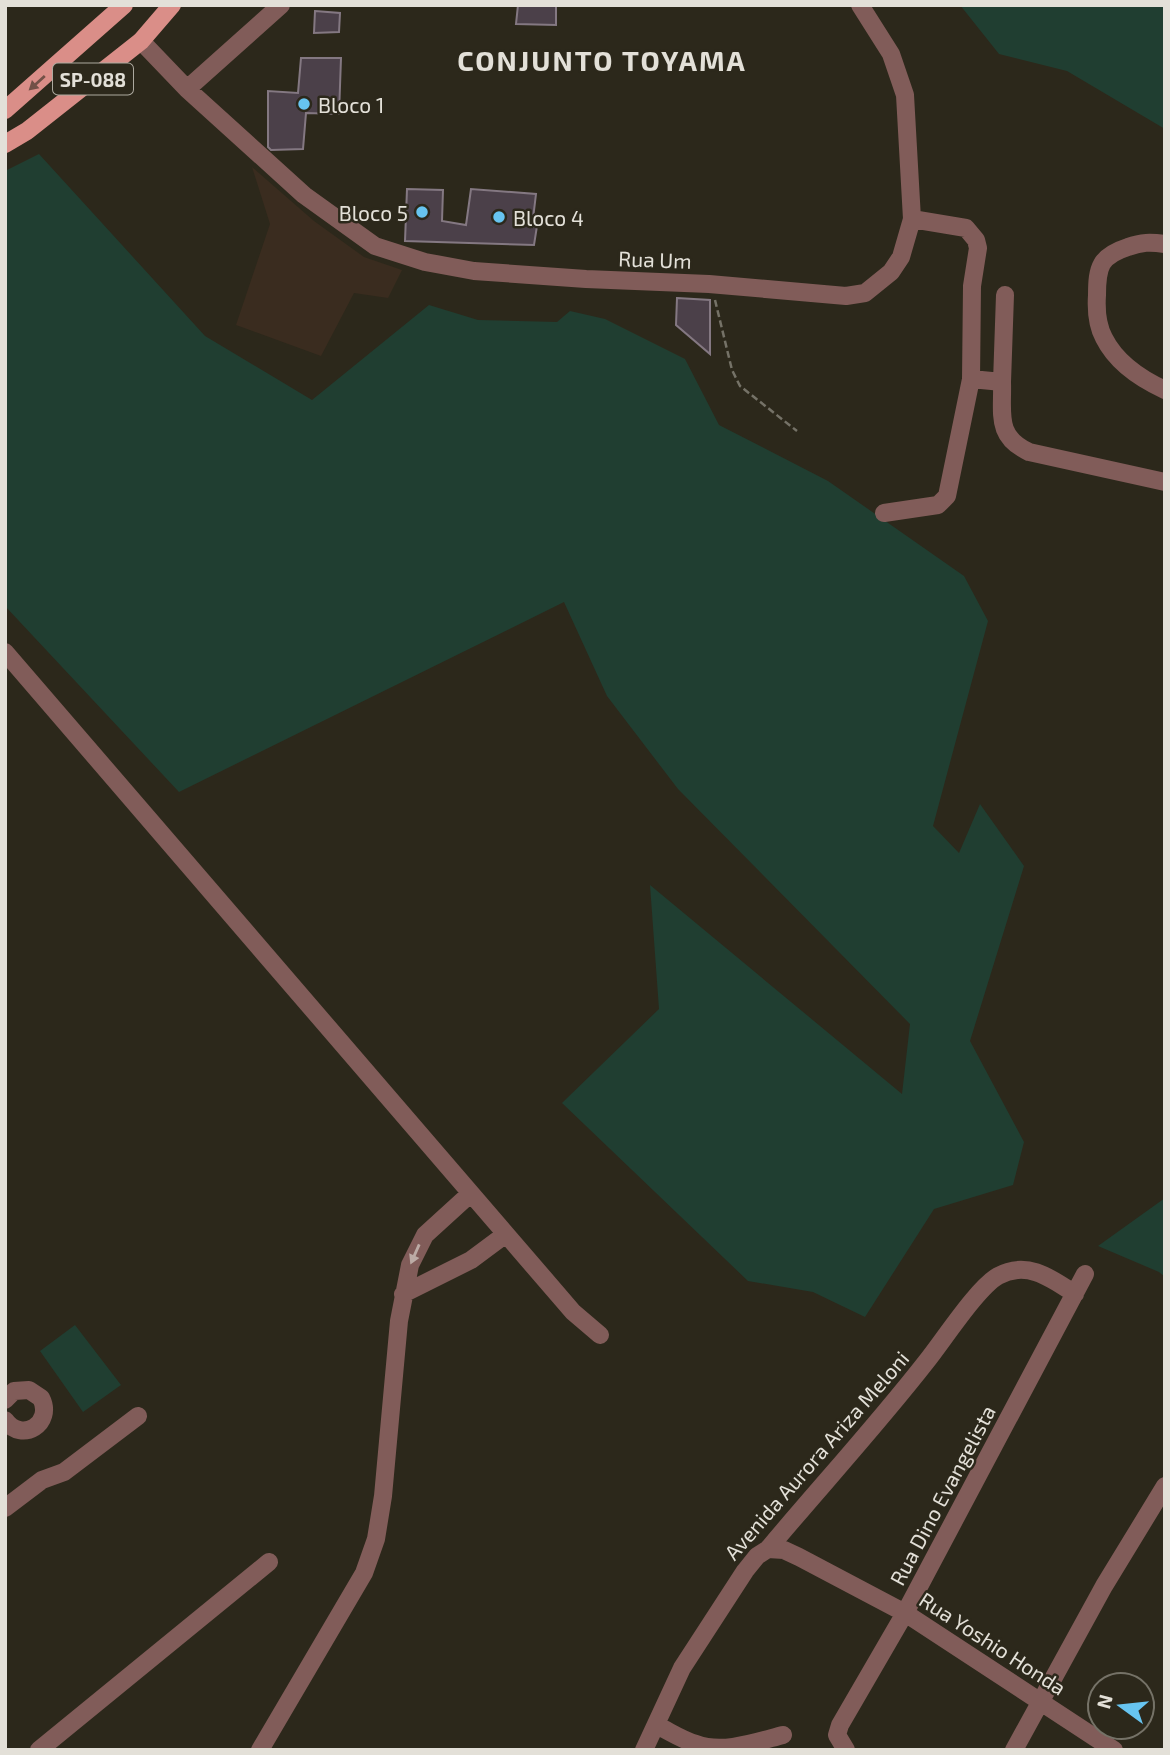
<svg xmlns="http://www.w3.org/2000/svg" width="1170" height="1755" font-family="'Exo 2',sans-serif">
  <rect width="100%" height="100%" fill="#2c281b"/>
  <path fill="#3a2c1f" d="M252,167L314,221L364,257L402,270L388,298L354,293L321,356L236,325L270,224Z"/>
  <path fill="#203e31" d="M960,5H1165V129L1067,71L999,54Z
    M39,154L205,336L312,400L429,305L478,320L557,322L570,311L605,319L685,359L719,425L828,481L964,576L988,621L933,826L959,853L980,804L1024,866L970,1041L1024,1142L1013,1185L934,1209L865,1317L813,1292L748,1281L562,1103L659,1009L650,885L902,1094L910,1024L678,789L607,696L564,602L179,792L5,606V171Z
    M1165,1198V1277L1159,1272L1098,1246Z
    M75,1325L121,1385L83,1412L40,1351Z"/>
  <path fill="#4b4049" stroke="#847882" stroke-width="2" d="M518,5H556V25L516,24Z
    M315,11L340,13L339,32L314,33Z
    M301,58H341L339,114L306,113L303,149L271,150L268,147V91L298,93Z
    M407,189L443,190L442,221L466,225L471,189L536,194L532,227L537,226L534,245L405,241Z
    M677,298L710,300V354L676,325Z"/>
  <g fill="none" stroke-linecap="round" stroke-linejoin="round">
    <path stroke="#757267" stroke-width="2.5" stroke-dasharray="7 3.5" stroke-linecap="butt" d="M715,300L732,370L740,386L797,431"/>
    <path stroke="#815c59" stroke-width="18" d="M141,41L187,89L304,195L375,246L425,262L474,271L586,279L709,284L846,296L865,293L891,272L901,257L912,219L905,95L891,54L860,5
      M187,89L281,5
      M912,219L966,228L976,240L978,248L972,286L971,379L1002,382C1003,414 995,436 1029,452L1165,482
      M1165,244C1150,242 1142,242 1128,247C1100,256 1097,267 1097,295C1096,310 1097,325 1104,338C1116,362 1141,379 1165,390
      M1002,382L1005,295
      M884,513L938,505L947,496L971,379
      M5,652L573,1312L600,1335
      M403,1294L471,1260L506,1234
      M5,1400L14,1391L29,1390L41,1398C54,1423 22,1444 5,1420
      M5,1508L42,1480L64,1472L138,1416
      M768,1549L784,1550L799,1557L905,1613L1114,1750
      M656,1725C669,1731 682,1740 696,1744C723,1754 756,1742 783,1735
      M39,1750L269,1562
      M260,1750L364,1573L376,1539L383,1496L399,1321L410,1265L425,1235L470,1194
      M644,1750L682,1668L745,1571L757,1556L768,1549C820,1487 876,1426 926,1362C943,1341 977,1288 998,1276C1027,1260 1051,1278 1075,1294
      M846,1750L837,1735L840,1725L905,1613L1085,1274
      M1014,1750L1104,1586L1165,1486"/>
    <path stroke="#da8e88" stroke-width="18" d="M5,110L124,5
      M5,144L27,131L141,41L172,5"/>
  </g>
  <defs><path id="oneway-solid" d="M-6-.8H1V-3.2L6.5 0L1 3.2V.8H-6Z" transform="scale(1.75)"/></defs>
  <use fill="#725147" href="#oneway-solid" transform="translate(37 83) rotate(138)"/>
  <use fill="#bcaba5" href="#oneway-solid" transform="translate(415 1254) rotate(114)"/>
  <g fill="#67c4f0" stroke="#2c281b" stroke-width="2.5">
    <circle cx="304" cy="104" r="7"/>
    <circle cx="422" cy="212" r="7"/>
    <circle cx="499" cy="217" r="7"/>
  </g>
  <g text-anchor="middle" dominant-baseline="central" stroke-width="5" stroke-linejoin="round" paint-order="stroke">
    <rect fill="#2c281b" stroke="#aca99f" stroke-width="2" x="53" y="63.5" width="80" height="31" rx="5"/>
    <g font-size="19" font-weight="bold" fill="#e3e0d8">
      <text x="93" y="79">SP-088</text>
    </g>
    <g font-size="21" fill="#e3e0d8" stroke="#2c281b" text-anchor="start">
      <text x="318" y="104">Bloco 1</text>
      <text x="408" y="212" text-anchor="end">Bloco 5</text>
      <text x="513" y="217">Bloco 4</text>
    </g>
    <g font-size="21" fill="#e3e0d8" stroke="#2c281b">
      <text transform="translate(655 259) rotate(2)">Rua Um</text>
      <text transform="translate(816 1455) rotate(-49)">Avenida Aurora Ariza Meloni</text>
      <text transform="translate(942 1495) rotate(-62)">Rua Dino Evangelista</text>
      <text transform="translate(993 1643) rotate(33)">Rua Yoshio Honda</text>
    </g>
    <g font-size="28" font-weight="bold" letter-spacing="2" fill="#e3e0d8" stroke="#2c281b">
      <text x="602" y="60">CONJUNTO TOYAMA</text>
    </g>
  </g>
  <rect width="1170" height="1755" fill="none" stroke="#e3e0d8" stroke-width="14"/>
  <g transform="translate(1121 1706) rotate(285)"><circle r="33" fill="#2c281b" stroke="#757267" stroke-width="2"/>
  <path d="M0-5L12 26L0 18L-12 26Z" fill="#67c4f0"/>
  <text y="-10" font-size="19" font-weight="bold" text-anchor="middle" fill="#e3e0d8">N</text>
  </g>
</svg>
